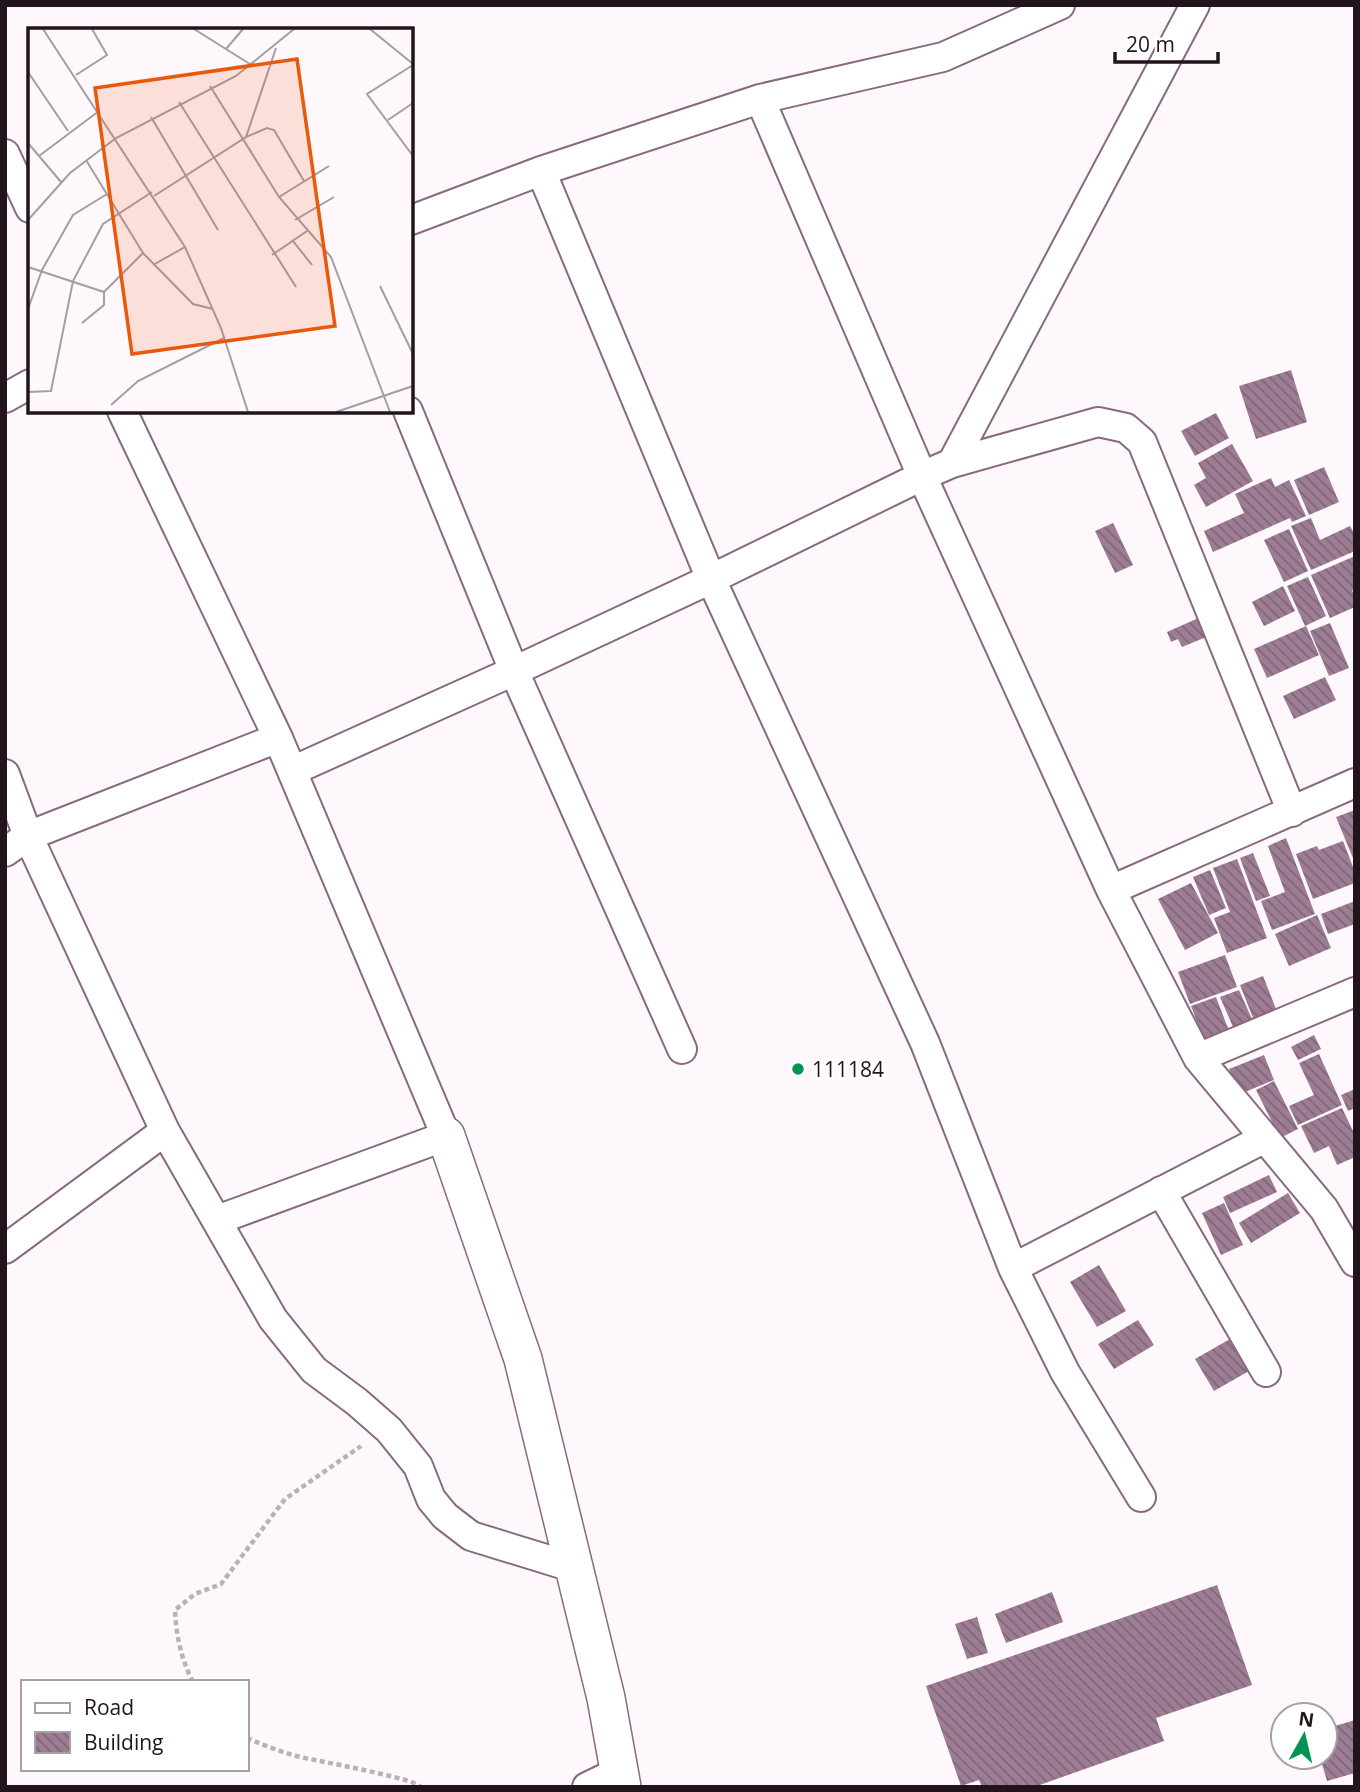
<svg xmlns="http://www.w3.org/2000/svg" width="1360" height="1792" font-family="'Open Sans',sans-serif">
  <defs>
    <pattern id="building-back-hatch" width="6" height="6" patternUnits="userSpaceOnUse" patternTransform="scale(1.75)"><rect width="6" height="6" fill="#9d7d93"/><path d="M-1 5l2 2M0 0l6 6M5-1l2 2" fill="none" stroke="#806577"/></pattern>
  </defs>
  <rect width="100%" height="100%" fill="#fef7fc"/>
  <path fill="url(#building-back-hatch)" d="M1291,370L1307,422L1256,439L1239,386Z
    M1216,413L1229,438L1195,456L1181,431Z
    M1232,444L1253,481L1206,507L1194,485L1206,478L1198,463Z
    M1324,467L1339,502L1309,515L1294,480Z
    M1271,478L1275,487L1289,480L1306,516L1292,522L1290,518L1213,552L1204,531L1244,513L1235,494Z
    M1311,518L1320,540L1350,526L1355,535V551L1311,570L1291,526Z
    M1113,523L1133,565L1115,573L1095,531Z
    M1289,529L1308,571L1284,582L1264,540Z
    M1355,556V589L1352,590L1355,597V607L1330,618L1311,575Z
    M1308,577L1326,616L1305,626L1287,586Z
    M1283,586L1295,611L1264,626L1252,602Z
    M1203,616L1211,635L1182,647L1178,639L1171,642L1167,632Z
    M1330,623L1349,668L1329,676L1310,631Z
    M1306,626L1319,655L1267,678L1254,649Z
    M1325,677L1336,700L1294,719L1283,696Z
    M1355,810V863L1336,817Z
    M1286,838L1315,914L1272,930L1261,901L1285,892L1268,846Z
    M1343,841L1355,872V883L1313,899L1296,854L1317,846L1319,850Z
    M1253,853L1270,896L1256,901L1240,858Z
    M1237,859L1267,938L1227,953L1214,918L1230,912L1213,868Z
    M1210,870L1226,908L1209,915L1193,877Z
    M1191,883L1218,933L1185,950L1158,899Z
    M1355,901V924L1328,934L1321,914Z
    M1317,915L1331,948L1289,966L1275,934Z
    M1225,955L1237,987L1190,1004L1178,972Z
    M1263,976L1280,1019L1257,1028L1240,985Z
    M1239,990L1256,1028L1237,1036L1220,997Z
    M1216,997L1231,1036L1206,1045L1191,1006Z
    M1314,1035L1321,1049L1298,1060L1291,1047Z
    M1319,1054L1342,1105L1298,1125L1289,1106L1314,1095L1299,1063Z
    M1264,1055L1274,1080L1240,1094L1229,1069Z
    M1274,1081L1298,1129L1280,1138L1256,1090Z
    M1355,1089V1108L1348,1111L1341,1095Z
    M1342,1108L1355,1135V1157L1337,1165L1329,1146L1314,1153L1301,1126Z
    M1269,1175L1277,1192L1230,1213L1223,1197Z
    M1288,1193L1300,1213L1251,1243L1239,1223Z
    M1224,1203L1243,1245L1221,1255L1202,1213Z
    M1099,1265L1126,1311L1097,1327L1070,1282Z
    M1138,1320L1154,1345L1114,1369L1098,1344Z
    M1237,1335L1256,1367L1214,1391L1195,1359Z
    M1217,1585L1252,1685L1156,1718L1164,1741L1034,1787H982L979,1780L961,1786L926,1686Z
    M1052,1592L1063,1622L1006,1643L995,1614Z
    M977,1617L988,1653L967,1659L955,1624Z
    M1355,1720V1773L1327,1781L1320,1757H1325V1729Z"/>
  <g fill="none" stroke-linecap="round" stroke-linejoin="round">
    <defs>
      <path id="minor" d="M760,99L922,476L1111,890L1198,1058L1324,1209L1355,1262
        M5,154L30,208
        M541,171L711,579L925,1043L1013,1268L1065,1372L1141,1497
        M411,220L541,171L760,99L943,57L1060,5
        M5,398L30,384
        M122,411L278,738L446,1136L217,1220
        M408,411L514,671L682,1049
        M952,463L1098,422L1126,428L1142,442L1292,812
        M292,771L514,671L711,579L922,476L952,463L1195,5
        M5,774L28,836L165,1131L5,1249
        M5,852L28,836L278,738
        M1111,890L1355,783
        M1198,1058L1355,992
        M165,1131L273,1319L314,1370L357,1402L389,1430L418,1466L431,1499L445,1516L471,1536L575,1568
        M1161,1191L1266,1372
        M1013,1268L1265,1138
        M587,1787L620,1771"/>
      <path id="tertiary" d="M446,1136L523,1359L606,1698L622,1787"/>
    </defs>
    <use href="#minor" stroke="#89697e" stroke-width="32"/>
    <use href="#tertiary" stroke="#89697e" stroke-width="40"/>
    <path stroke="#bab1b8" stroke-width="4.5" stroke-dasharray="5 3.5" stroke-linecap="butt" d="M193,1682C181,1659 176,1635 175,1610L195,1594L221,1584L285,1499L361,1446
      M247,1738C268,1747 291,1756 315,1760C340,1765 365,1770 390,1776C401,1779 413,1781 421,1787"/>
    <use href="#minor" stroke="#fff" stroke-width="28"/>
    <use href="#tertiary" stroke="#fff" stroke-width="37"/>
  </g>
  <circle fill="#039454" stroke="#fff" stroke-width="2.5" cx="798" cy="1069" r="7"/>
  <g text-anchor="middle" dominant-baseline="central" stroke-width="5" stroke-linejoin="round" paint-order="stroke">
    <g font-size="21" fill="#21141d" stroke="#fff" text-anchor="start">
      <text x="812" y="1069">111184</text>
    </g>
  </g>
  <g transform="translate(28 28)">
    <rect width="385" height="385" fill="#fef7fc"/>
    <path fill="none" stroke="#a69ca3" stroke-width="2" d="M15,1L157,219L193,300L220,384M166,1L225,38M342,1L385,36M198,21L215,1M385,37L339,66L385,128M0,44L40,103M48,47L79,27L64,1M182,58L251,169L303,229L362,384M151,74L268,259M123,89L190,202M360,92L385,75M218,109L239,100L246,102L276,153M0,115L33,154M11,128L71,83M58,132L115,225L76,264M126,168L218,109L248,20M251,169L301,138M0,192L42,145L88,110L208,48L266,1M267,192L306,169M265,213L284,237M115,225L165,276L185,281M244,227L279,203M125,237L157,219M0,239L76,264M352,258L385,326M0,281L14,242L45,187L79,166M54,295L76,277V264M0,364L23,363L45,253L75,196L124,164M83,377L110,353L196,310M308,384L385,358"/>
    <path fill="#e8590c" fill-opacity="0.15" stroke="#e8590c" stroke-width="3.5" d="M269,31L307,298L104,326L67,60Z"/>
    <rect width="385" height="385" fill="none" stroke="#21141d" stroke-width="3.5"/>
  </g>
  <rect width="1360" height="1792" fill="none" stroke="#21141d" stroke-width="14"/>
  <rect x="21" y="1680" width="228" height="91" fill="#ffffff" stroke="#a6a1a5" stroke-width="2"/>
  <rect x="35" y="1703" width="35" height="10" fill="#ffffff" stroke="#a6a1a5" stroke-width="2"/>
  <text x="84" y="1715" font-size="21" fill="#21141d">Road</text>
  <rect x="35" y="1732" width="35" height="21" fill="url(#building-back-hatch)" stroke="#a6a1a5" stroke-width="2"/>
  <text x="84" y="1750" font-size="21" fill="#21141d">Building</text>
  <g transform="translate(1304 1736) rotate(8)"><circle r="33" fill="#ffffff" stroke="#a6a1a5" stroke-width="2"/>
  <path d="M0-5L12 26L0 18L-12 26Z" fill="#039454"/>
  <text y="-10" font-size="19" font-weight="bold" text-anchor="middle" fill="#21141d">N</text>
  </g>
  <path d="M1115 52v10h103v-10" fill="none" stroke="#21141d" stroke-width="3.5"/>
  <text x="1126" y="52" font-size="21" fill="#21141d" stroke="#ffffff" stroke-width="5" paint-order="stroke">20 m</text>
</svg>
